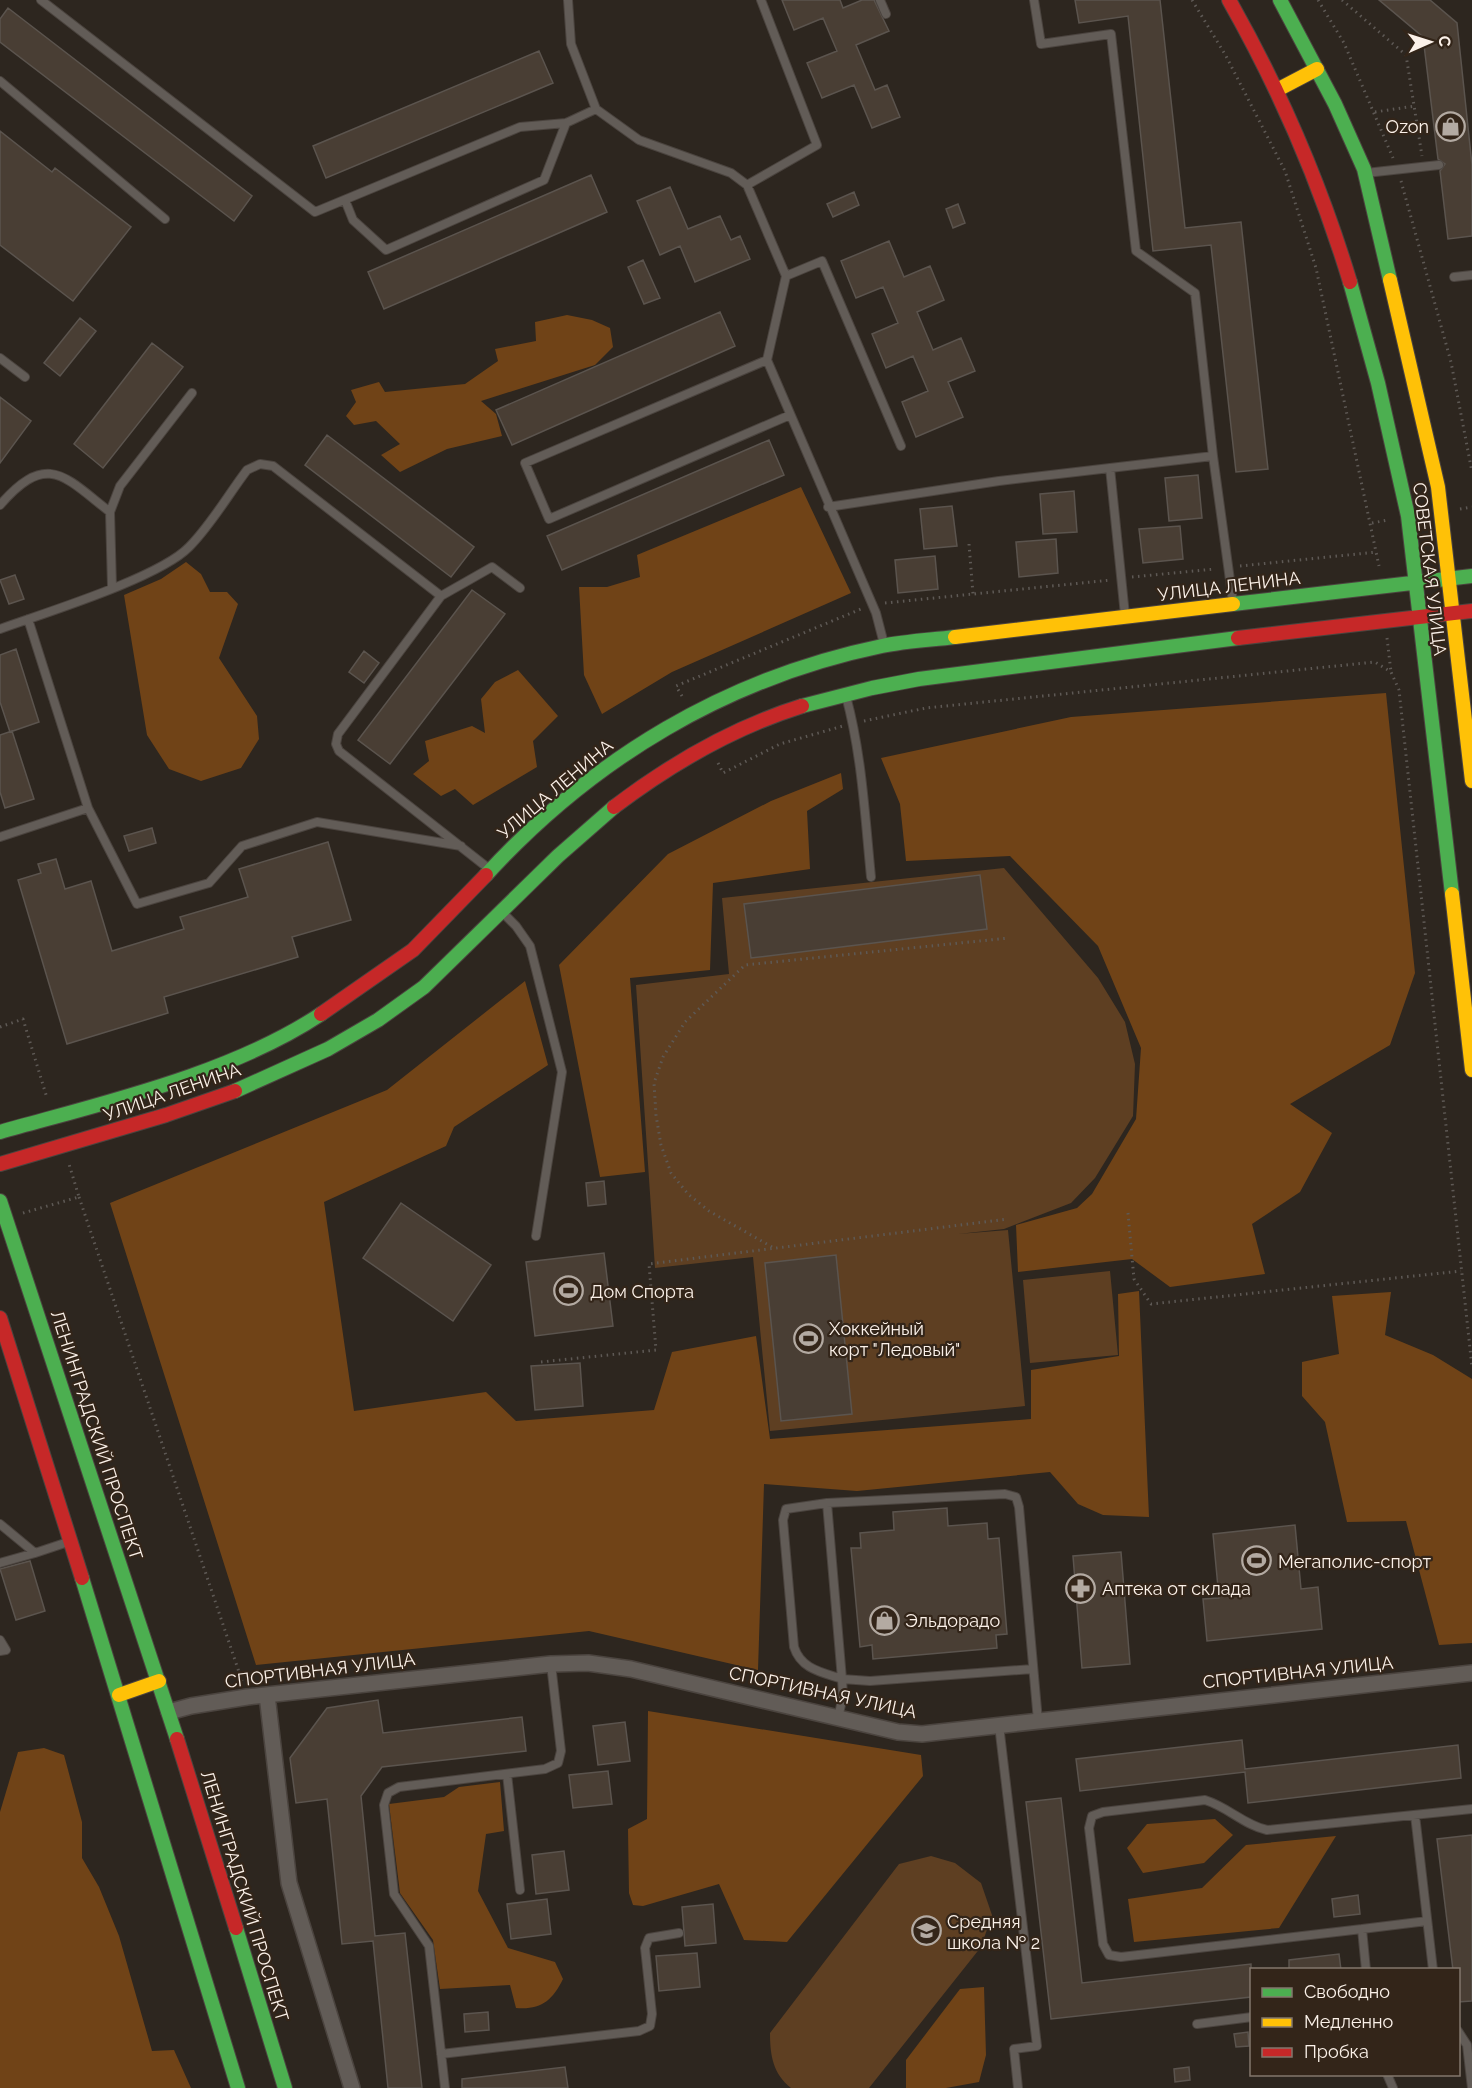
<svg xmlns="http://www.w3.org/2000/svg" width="1472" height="2088" font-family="Raleway,sans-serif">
  <rect width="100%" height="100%" fill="#2d261f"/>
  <path fill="#5e3f22" d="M1004,868L1098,978L1125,1022L1135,1064L1133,1116L1095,1178L1071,1203L1004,1229L958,1234L1008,1230L1025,1406L770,1431L753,1257L655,1268L636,985L729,974L722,898Z
    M1110,1271L1118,1355L1030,1363L1023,1280Z
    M931,1856L955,1863L981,1883L992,1915L981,1947L869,2088H791C773,2074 770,2055 770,2033L899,1864Z"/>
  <path fill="#704317" d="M567,315L592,320L610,328L613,347L595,365L481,401L496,414L502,436L447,449L400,472L381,455L400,444L376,421L354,425L346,416L356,402L351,390L379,382L385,392L465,384L498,361L495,349L536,341L535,322Z
    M801,487L851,593L672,672L602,714L584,675L579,587H607L640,577L637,555Z
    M186,562L201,574L210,592H227L238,604L219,658L257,716L259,739L241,768L201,781L169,769L147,735L124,595L161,579Z
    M518,670L558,716L533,741L537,767L473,805L455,789L441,796L413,774L429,761L425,741L472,726L485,733L481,699L495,682Z
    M1386,693L1415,973L1390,1045L1290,1104L1332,1133L1300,1192L1252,1224L1265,1274L1170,1287L1132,1259L1018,1272L1016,1225L1077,1208L1092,1194L1136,1119L1141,1048L1098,946L1010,856L906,861L900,804L881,758L1071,717Z
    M841,773L843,789L807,811L810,869L713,883L710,970L630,978L645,1172L600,1177L559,965L668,854L771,801Z
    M525,981L548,1065L454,1127L446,1146L324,1202L354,1411L486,1392L516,1421L654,1410L672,1352L756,1336L770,1439L1031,1419V1370L1119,1356L1118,1294L1139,1291L1149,1517L1103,1515L1078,1504L1050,1472L857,1491L764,1484L758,1670L589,1631L256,1665L110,1203L387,1090Z
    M1391,1292L1385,1335L1433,1355L1472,1379V1643L1439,1645L1406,1521L1347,1522L1325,1422L1302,1396V1362L1339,1354L1332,1296Z
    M648,1711L921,1755L923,1776L787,1942L744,1940L719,1884L643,1906L633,1905L629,1893L628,1829L647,1819Z
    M44,1748L64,1755L82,1822V1858L99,1887L119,1936L152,2051L174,2050L191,2088H0V1812L18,1752Z
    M500,1782L504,1831L486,1834L478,1891L508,1948L555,1962L563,1979C552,2001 541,2010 516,2008L510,1985L440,1989L433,1940L400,1893L389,1804L444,1797L459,1787Z
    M1215,1819L1233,1835L1204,1863L1143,1873L1127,1848L1147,1824Z
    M1336,1836L1279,1928L1134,1942L1128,1899L1202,1888L1246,1845Z
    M984,1987L986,2055L979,2082L946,2088H906V2060L960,1989Z"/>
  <path fill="#493e34" stroke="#5b544e" stroke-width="1.5" d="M782,0H840L843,8L862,0H874L889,31L856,45L875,90L887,85L900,117L872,128L854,85L822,98L807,63L837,51L823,18L794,30Z
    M1075,0H1160L1185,228L1241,222L1268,469L1236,472L1211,245L1153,251L1128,16L1079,23Z
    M1379,0H1430L1457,23L1472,165V236L1448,239L1440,171L1445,164L1438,159L1423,37Z
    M8,8L252,196L234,221L0,42V19Z
    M539,51L553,83L326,178L313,146Z
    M0,131L52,172L55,168L131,227L73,301L0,245Z
    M591,175L607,212L384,309L368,272Z
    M670,187L688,229L720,216L731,240L740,236L750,259L695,282L680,246L660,255L637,201Z
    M854,192L859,205L833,217L827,204Z
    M958,204L965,223L953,228L946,209Z
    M889,241L904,277L930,266L944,300L917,312L933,350L961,338L975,371L948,382L963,417L916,437L902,402L928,391L913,356L886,368L872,334L898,323L883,287L856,298L841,261Z
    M643,260L660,298L644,304L628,267Z
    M720,312L735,346L512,445L496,410Z
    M80,318L96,331L60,376L44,363Z
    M152,343L183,367L103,468L74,444Z
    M0,397L31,421L0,463Z
    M327,435L474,547L451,577L305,465Z
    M769,440L784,475L562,570L547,536Z
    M1198,475L1202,518L1169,521L1165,478Z
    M1074,491L1077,532L1043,534L1040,494Z
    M952,506L957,546L924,549L920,509Z
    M1180,526L1183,559L1143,563L1139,529Z
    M1056,539L1058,573L1019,577L1016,542Z
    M935,556L938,589L898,593L895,560Z
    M15,575L24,599L9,604L0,580Z
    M472,590L505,614L390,764L358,740Z
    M16,649L39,722L10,732L0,702V655Z
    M364,651L379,663L364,683L349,672Z
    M12,731L34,799L5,808L0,792V735Z
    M152,828L156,843L129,851L124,836Z
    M328,842L351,920L292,937L298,957L164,997L168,1013L67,1044L18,880L41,873L38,864L56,859L65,889L91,881L112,951L184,929L180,917L248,897L239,869Z
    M980,875L987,929L751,958L744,904Z
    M604,1181L606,1204L588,1206L586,1183Z
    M401,1203L491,1265L453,1321L363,1258Z
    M604,1253L613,1326L535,1336L526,1262Z
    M836,1255L852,1414L781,1421L765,1263Z
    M580,1363L583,1406L535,1410L531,1366Z
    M947,1508L948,1526L987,1523L988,1539L999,1538L1007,1634L996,1635L997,1648L873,1659L872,1645L860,1647L851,1548H861L860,1533L894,1530L893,1512Z
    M1295,1525L1301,1589L1318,1587L1322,1629L1207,1641L1203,1599L1219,1598L1213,1534Z
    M1121,1552L1130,1664L1082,1668L1073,1556Z
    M30,1561L45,1611L16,1620L0,1569Z
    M378,1700L383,1733L522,1717L526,1751L382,1767L361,1796L375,1936L405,1933L422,2088H388L373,1941L342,1944L327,1799L296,1803L290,1758L327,1708Z
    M625,1722L630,1761L598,1765L593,1726Z
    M1242,1740L1245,1769L1458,1745L1461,1778L1248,1803L1245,1772L1080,1791L1076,1759Z
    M608,1771L612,1804L573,1808L569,1775Z
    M1061,1798L1082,1983L1251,1964V1997L1051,2019L1026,1802Z
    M1472,1835V2001L1458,2002V1970H1453L1437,1839Z
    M564,1851L569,1890L536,1894L532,1855Z
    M1358,1895L1360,1914L1334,1917L1332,1899Z
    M547,1899L551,1934L511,1939L507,1904Z
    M713,1904L716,1943L685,1946L682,1907Z
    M697,1953L700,1987L659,1991L656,1956Z
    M1339,1954L1341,1970H1289V1960Z
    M488,2012L489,2030L465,2032L464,2014Z
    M1248,2032L1249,2046L1236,2047L1234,2034Z
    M565,2067L568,2088H462V2079Z
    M1189,2067L1190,2080L1175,2082L1174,2069Z"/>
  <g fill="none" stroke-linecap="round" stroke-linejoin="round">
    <defs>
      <path id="lane" d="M41,0L315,212L520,127L566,123L596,109L639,140L731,173L747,185
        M568,0L571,44L596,109
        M761,0L817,145L747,185L786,276L767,360L876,613L884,644
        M880,0L886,14
        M1034,0L1041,44L1111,34L1136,251L1195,293L1213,456L1110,468L1125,615
        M0,81L165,219
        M1366,173L1439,165
        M345,200L353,220L386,250L544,180L566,123
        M786,276L822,261L901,446
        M1454,277L1472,275
        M0,358L25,377
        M767,360L525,463L549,519L790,415
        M1213,456L1233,602
        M0,505C47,451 64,476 110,512L112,587
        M828,507L999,481L1110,468
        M110,512L120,486L192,393
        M441,596L492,567L520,588
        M28,619L88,808
        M0,629C44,613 159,578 189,547C211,525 228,495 247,470L260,464L273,466L441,596L338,734L336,744L339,751L488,868
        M846,696C862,755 865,817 871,877
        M0,837L88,808L137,904L209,883L242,846L317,822L461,846
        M502,912L516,926L530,946L562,1072L536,1236
        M827,1503L842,1679L870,1681L1033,1669
        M0,1524L35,1553L68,1542
        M0,1563L35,1553
        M0,1640L6,1650L0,1651
        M838,1718L843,1696L842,1679C821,1672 801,1669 794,1647L783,1520L786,1509L827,1503L1005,1494L1016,1497L1019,1507L1038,1721
        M999,1725L1037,2046L1014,2049L1018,2088
        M507,1774L520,1890
        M1415,1815L1433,1970
        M1362,1929L1121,1957L1109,1955L1103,1944L1089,1828L1092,1816L1103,1812L1205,1800C1228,1807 1244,1825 1267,1830L1472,1809
        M1366,1970L1362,1929L1427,1921
        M1197,2024L1252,2017
        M1458,2031L1467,2045L1472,2088
        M441,2054L639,2031L650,2026L652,2014L645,1948L649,1938L679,1933
        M1387,2074L1393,2088
        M445,2088L429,1946L394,1894L384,1805L388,1793L399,1787L545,1769L558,1763L561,1751L551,1664"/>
      <path id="street" d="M267,1695L289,1883L352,2088
        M169,1712L191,1706L247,1697L551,1664L588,1663L631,1669L898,1732L922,1734L1472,1673"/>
      <path id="fast" d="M1280,0L1335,104L1364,169L1390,280
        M1350,282L1378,383L1408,516L1452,894
        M1233,604L1472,576
        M802,706L872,688L919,679L1238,638
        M486,875C593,758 727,678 882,646C906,641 931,640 955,637
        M235,1091L328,1049L378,1020L424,987L558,856L614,807
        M0,1132C103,1103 231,1074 321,1014
        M0,1201L177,1739
        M82,1578L238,2088
        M236,1928L285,2088"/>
      <path id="slow" d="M1277,90L1317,69
        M1390,280L1438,487L1472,781
        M955,637L1233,604
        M1452,894L1472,1070
        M119,1695L159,1681"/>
      <path id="jam" d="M1229,0C1280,90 1320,183 1350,282
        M1238,638L1472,611
        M614,807C672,763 732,728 802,706
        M321,1014L413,950L486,875
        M0,1164L166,1115L235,1091
        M0,1318L82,1578
        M177,1739L236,1928"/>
    </defs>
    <use href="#lane" stroke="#4b443f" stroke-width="10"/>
    <use href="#street" stroke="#4b443f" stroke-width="18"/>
    <use href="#fast" stroke="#4b443f" stroke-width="16"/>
    <use href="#slow" stroke="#4b443f" stroke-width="16"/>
    <use href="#jam" stroke="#4b443f" stroke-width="16"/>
    <path stroke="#5e5955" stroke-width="3" stroke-dasharray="1.5 4.5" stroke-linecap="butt" d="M1192,0L1226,56L1285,171L1316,268L1379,566
      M1318,0L1344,43L1393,158
      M1342,0L1406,55L1422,156
      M1375,112L1415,106
      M1401,181L1451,362L1472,472
      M1460,509L1472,507
      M1372,523L1388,520
      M969,544L973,594
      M1240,566L1377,552
      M1132,577L1215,569
      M885,603L1111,580
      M1387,638L1391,672
      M682,696L676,686L861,609
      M864,721L926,708L1375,662L1391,672L1399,690L1472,1367
      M718,763L723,773L780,744L843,726
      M0,1027L23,1019L47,1098
      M79,1197L242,1681
      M23,1213L79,1197L69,1164
      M1128,1213L1134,1279L1151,1304L1461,1271
      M772,1247L709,1211L688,1194L671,1173L661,1145L656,1115L654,1083L663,1057L685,1022L745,965L1009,938
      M541,1362L656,1350L649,1264L1008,1219"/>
    <use href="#lane" stroke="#625c57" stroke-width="8"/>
    <use href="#street" stroke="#625c57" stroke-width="15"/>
    <use href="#fast" stroke="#4caf50" stroke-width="14"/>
    <use href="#slow" stroke="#ffc107" stroke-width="14"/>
    <use href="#jam" stroke="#c62828" stroke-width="14"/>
  </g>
  <defs>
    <symbol id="shop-ring" viewBox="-11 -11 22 22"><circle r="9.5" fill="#332519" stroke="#b3aaa2" stroke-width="1.5"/><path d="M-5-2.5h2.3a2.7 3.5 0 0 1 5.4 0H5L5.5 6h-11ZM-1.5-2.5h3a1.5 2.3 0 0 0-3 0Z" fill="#b3aaa2"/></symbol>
    <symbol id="stadium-ring" viewBox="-11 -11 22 22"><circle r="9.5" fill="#332519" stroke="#b3aaa2" stroke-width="1.5"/><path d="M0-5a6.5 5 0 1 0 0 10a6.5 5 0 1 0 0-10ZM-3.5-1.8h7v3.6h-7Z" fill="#b3aaa2"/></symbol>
    <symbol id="pharmacy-ring" viewBox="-11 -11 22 22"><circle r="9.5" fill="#332519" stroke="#b3aaa2" stroke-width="1.5"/><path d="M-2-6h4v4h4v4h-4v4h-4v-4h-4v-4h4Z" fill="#b3aaa2"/></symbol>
    <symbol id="school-ring" viewBox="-11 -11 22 22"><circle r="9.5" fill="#332519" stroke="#b3aaa2" stroke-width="1.5"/><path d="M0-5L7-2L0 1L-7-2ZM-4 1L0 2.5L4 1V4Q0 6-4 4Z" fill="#b3aaa2"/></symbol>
  </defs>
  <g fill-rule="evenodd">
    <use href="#shop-ring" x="1434" y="110" width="33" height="33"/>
    <use href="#stadium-ring" x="552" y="1274" width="33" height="33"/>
    <use href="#stadium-ring" x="792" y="1322" width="33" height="33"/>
    <use href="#stadium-ring" x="1240" y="1544" width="33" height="33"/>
    <use href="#pharmacy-ring" x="1064" y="1572" width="33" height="33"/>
    <use href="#shop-ring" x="868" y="1604" width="33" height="33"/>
    <use href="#school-ring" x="910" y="1914" width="33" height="33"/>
  </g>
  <g text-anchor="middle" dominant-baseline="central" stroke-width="4.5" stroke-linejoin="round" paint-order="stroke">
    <g font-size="18" fill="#fbf1e9" stroke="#332519" text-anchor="start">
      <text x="1429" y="126" text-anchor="end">Ozon</text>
      <text x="590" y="1291">Дом Спорта</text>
      <text x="829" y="1328">Хоккейный<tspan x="829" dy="21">корт "Ледовый"</tspan></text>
      <text x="1278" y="1561">Мегаполис-спорт</text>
      <text x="1102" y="1588">Аптека от склада</text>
      <text x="905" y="1620">Эльдорадо</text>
      <text x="947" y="1921">Средняя<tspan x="947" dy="21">школа № 2</tspan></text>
    </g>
    <g font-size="18" fill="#fbf1e9" stroke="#332519">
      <text transform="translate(1430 569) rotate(83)">СОВЕТСКАЯ УЛИЦА</text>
      <text transform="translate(1229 586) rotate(-7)">УЛИЦА ЛЕНИНА</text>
      <text transform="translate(555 789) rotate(-40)">УЛИЦА ЛЕНИНА</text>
      <text transform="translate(172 1092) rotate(-19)">УЛИЦА ЛЕНИНА</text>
      <text transform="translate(97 1435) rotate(72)">ЛЕНИНГРАДСКИЙ ПРОСПЕКТ</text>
      <text transform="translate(320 1670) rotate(-7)">СПОРТИВНАЯ УЛИЦА</text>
      <text transform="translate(1298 1672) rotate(-6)">СПОРТИВНАЯ УЛИЦА</text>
      <text transform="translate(823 1692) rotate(12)">СПОРТИВНАЯ УЛИЦА</text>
      <text transform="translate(245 1896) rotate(73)">ЛЕНИНГРАДСКИЙ ПРОСПЕКТ</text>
    </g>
  </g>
  <rect x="1250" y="1968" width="210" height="108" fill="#332519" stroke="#83776c" stroke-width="1.5"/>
  <rect x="1262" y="1988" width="30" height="9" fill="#4caf50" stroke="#83776c" stroke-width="1.5"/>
  <text x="1304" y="1998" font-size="18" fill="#fbf1e9">Свободно</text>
  <rect x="1262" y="2018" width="30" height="9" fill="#ffc107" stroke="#83776c" stroke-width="1.5"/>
  <text x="1304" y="2028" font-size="18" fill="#fbf1e9">Медленно</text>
  <rect x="1262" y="2048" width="30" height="9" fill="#c62828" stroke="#83776c" stroke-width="1.5"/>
  <text x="1304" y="2058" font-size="18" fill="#fbf1e9">Пробка</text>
  <g transform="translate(1430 42) rotate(87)" stroke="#332519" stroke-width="4.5" paint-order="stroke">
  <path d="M0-4.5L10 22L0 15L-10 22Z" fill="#fbf1e9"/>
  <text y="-9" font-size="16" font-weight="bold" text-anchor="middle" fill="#fbf1e9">С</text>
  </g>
</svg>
